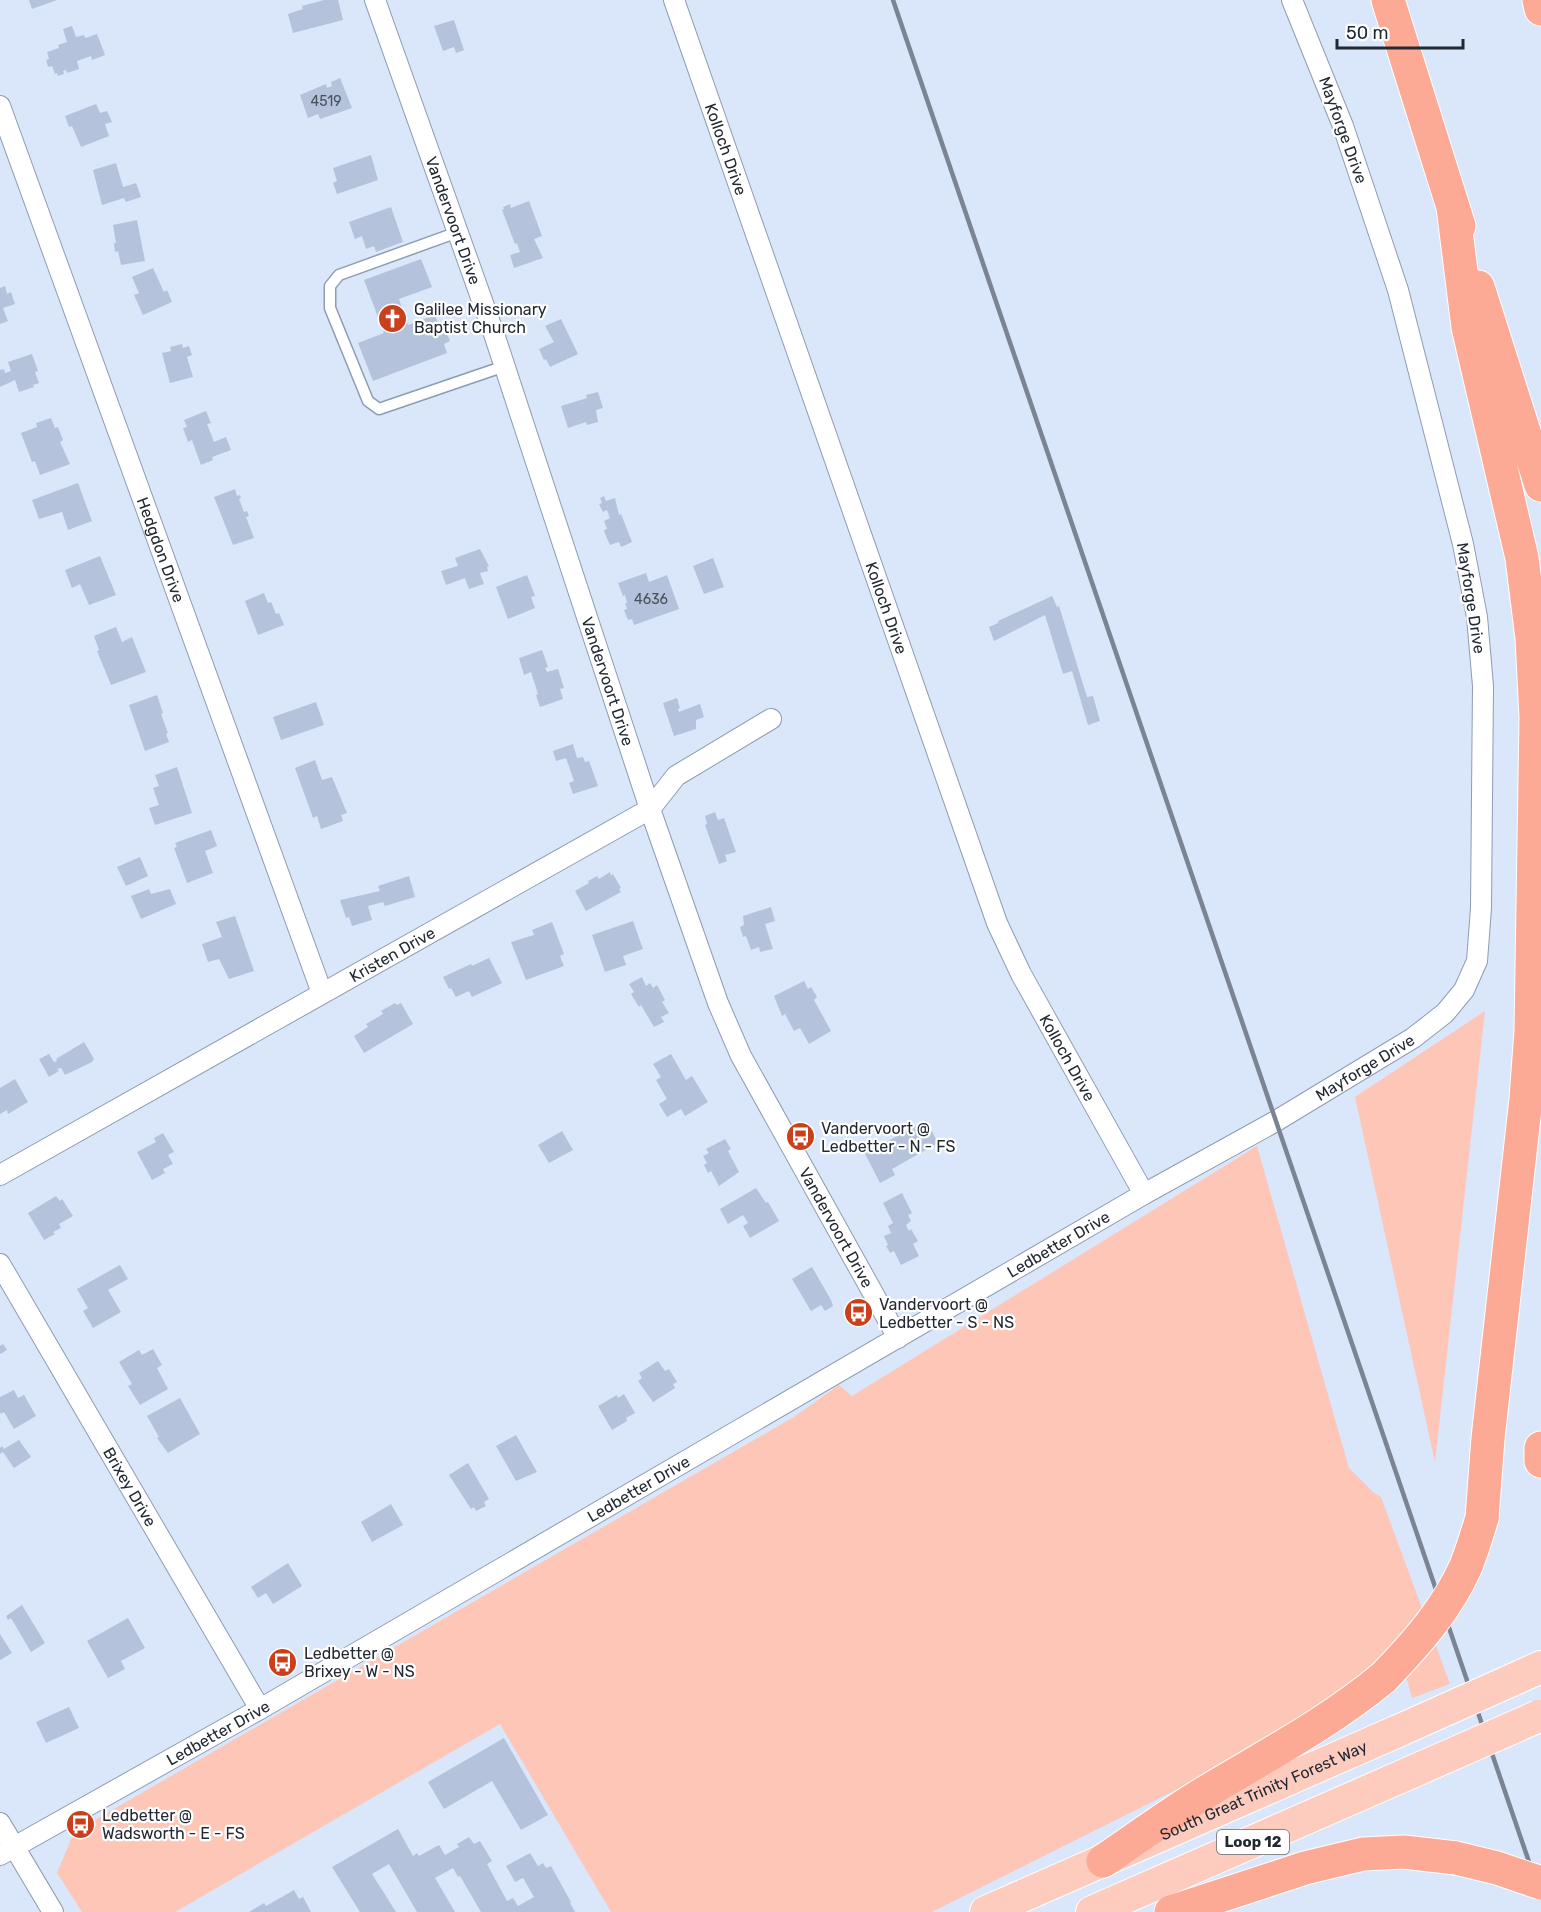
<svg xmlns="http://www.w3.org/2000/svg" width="1541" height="1912" font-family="Rubik,sans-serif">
  <rect width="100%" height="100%" fill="#dae6fa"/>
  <path fill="#fec6b7" d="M1485,1011L1435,1462L1355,1097Z
    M1257,1146L1349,1468L1373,1492L1381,1497L1450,1684L1412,1698L1406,1676L1395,1655L1266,1745L932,1912H611L500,1724L175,1912H82L57,1873L74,1832L794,1417L839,1385L852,1396Z"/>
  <path fill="#b4c3db" d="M29,0H57L32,9Z
    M324,0H338L343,20L293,33L288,14L303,9L302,6Z
    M454,20L464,50L456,53L454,47L443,51L434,26Z
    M72,26L76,37L84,35L85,38L97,34L105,55L92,60L91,56L77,61L79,69L67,73L66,70L63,71L64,74L58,76L57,73L55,74L52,66L48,67L46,60L49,59L47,52L59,48L58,45L67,42L63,29Z
    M340,78L352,108L320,119L318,114L308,118L300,95L326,84L327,88L332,86L331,82Z
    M96,104L100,113L107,111L112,122L105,124L109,136L81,147L72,126L69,127L65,116Z
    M371,155L378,180L337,194L333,183L337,181L333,168Z
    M116,163L123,187L136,183L141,197L126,202L124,198L102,205L93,170Z
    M529,201L542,236L534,239L543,258L514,268L510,255L520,252L517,243L515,244L502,210L504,209L503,207L510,204L511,208Z
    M391,207L403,242L376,252L374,246L366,249L362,236L355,239L349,222Z
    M137,220L145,261L121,265L118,251L115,252L114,243H116L113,225Z
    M421,259L432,287L399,299L408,325L435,315L439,326L443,324L450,341L444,344L447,353L373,381L358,343L384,333L364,280Z
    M153,268L164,292L167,290L172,302L143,315L134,295L139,293L132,277Z
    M5,286L7,294L11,292L15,304L3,308L8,321L0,324V288Z
    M561,319L578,354L550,367L546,359L544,360L539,349L554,342L545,326Z
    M182,344L183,348L189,346L192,355L187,357L193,377L170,383L162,353L171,351L170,347Z
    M32,354L38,371L35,372L39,383L33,385L34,387L19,392L15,380L0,387V370L4,369L5,373L11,371L8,362Z
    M598,392L603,408L596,410L598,422L587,425L586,422L568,428L561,406L587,398L586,395Z
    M206,411L211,423L207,424L214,442L226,437L231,450L212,457L213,460L201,465L192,440L188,442L183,428L187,427L184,420Z
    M51,418L55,428L58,427L63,440L60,442L70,464L40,475L35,461L32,462L21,433L37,427L36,423Z
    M78,483L92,521L68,530L62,512L39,519L32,500Z
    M235,489L237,496L240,495L241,498L239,499L244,512L247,511L249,516L246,517L254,538L233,545L214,497Z
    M604,496L606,501L615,498L619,515L621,514L632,542L621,547L619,542L610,545L605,534L604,530L607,529L604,521L610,518L607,510L603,512L599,504L602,503L600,498Z
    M480,549L489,566L487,567L488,571L480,573L484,584L469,589L465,578L446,585L441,571L458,566L455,558Z
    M100,556L116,595L89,605L80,584L72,588L65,570Z
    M713,558L724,587L704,594L693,566Z
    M646,573L649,582L667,575L679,609L634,625L632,619L628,620L624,610L627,609L625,603H627L625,595L623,596L618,583Z
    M527,575L535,596L531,597L535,608L508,619L496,587Z
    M264,593L268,603L271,602L276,614L279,613L284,625L258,635L245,601Z
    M1052,596L1057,607L1059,606L1087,697L1093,696L1100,721L1088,725L1072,671L1063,674L1045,615L994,641L989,627L998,623V621Z
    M116,627L122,642L132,637L146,672L111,685L97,651L99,650L94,636Z
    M542,650L548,667L545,668L547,672L558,669L564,688L560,689L563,699L540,707L536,695L538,694L531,672L524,675L519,658Z
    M157,695L163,713L161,714L168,733L166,734L169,742L145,751L129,705Z
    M677,698L680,708L678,709L679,712L700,704L704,717L696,720V729L674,736L663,703Z
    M316,702L324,725L281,740L273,717Z
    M573,744L577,758L583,757L585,762L589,761L598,786L573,794L569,783L574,781L566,758L556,761L553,751Z
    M315,760L322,780L332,777L347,813L341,815L343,821L321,829L317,816L313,818L295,768Z
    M177,767L192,813L155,825L149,808L159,805L153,788L159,786L155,775Z
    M715,812L718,820L724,818L736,852L725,855L727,861L719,864L705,825L707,824L705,816Z
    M211,830L217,846L205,851L213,873L187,883L174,848L177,847L175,843Z
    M140,857L148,876L126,886L117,867Z
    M610,872L611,876L613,874L621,888L619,889L621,892L586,911L575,891L589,883L588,881L597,876L599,879Z
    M409,876L415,897L385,906L383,902L368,906L372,920L352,926L349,917L346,918L340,900L380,891L378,886Z
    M149,889L151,894L170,889L176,904L141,919L131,896Z
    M771,907L775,921L765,924L773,949L760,952L759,947L751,950L746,936L743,937L740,927L744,925L743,916Z
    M235,916L254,971L229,979L219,959L208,962L202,944L222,937L216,922Z
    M633,921L643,949L623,956L626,965L605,972L592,935Z
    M552,922L564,954L560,956L564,966L526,980L511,942L534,935L532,930Z
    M489,958L502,983L472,997L469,991L456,997L451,988L449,989L443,977L471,964L472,966Z
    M642,977L646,986L650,983L653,988L657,985L665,1000L662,1002L669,1013L661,1017L664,1022L654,1027L641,1005L639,1007L631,994L634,992L629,984Z
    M804,981L808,989L811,987L817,997L814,1000L831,1031L809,1044L800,1028L794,1031L785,1014L782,1016L774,996Z
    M395,1003L397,1005L401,1003L413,1024L364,1053L354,1036L368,1027L366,1024L383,1014L381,1011Z
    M84,1042L94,1059L92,1062L65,1075L61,1068L57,1069L59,1071L49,1077L39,1059L49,1054L54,1062L57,1061L56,1059Z
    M671,1054L686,1080L692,1076L708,1102L685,1116L681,1109L667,1117L659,1104L667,1099L656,1080L661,1077L653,1064Z
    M15,1079L28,1102L8,1114L7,1110L0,1114V1088Z
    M926,1120L938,1143L892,1169L895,1175L880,1183L862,1148L877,1141L879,1146Z
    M562,1131L573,1150L549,1163L538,1145Z
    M163,1133L174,1152L168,1155L173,1164L163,1169L165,1173L152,1180L137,1152L156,1142L154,1138Z
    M725,1139L731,1149L728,1151L739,1172L719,1186L711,1171L708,1173L704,1165L707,1163L703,1156L709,1153L706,1149Z
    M756,1188L766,1203L768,1202L779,1221L750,1238L743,1226L748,1223L743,1215L728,1224L720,1209Z
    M902,1193L912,1213L908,1215L911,1221L906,1225L909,1231L911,1229L918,1241L913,1244L919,1256L901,1265L894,1251L890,1253L886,1246L888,1245L884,1236L891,1233L888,1226L893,1223L883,1203Z
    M56,1196L60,1201L62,1199L73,1216L59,1224L61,1228L53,1232L55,1234L44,1240L28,1213Z
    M120,1265L128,1279L108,1290L121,1312L93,1328L83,1311L88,1308L77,1289Z
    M812,1267L831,1300L833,1306L825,1311L821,1305L811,1311L792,1279Z
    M3,1344L7,1350L0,1354V1346Z
    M153,1349L162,1365L157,1368L168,1389L140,1405L128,1386L132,1384L119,1362L139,1350L142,1355Z
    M658,1361L665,1371L669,1369L677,1382L673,1384L675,1388L653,1402L638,1381L642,1378L639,1373Z
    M14,1390L18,1398L24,1395L36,1416L14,1429L4,1412L1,1414L0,1412V1397Z
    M624,1394L635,1413L626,1418L627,1421L612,1430L598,1406L617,1395L618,1398Z
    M180,1398L200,1434L168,1453L157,1438L159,1437L147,1416Z
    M516,1435L537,1472L516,1481L496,1446Z
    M19,1440L31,1457L14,1468L3,1452L0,1454V1448L2,1446L4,1449Z
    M468,1463L489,1499L484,1502L486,1506L476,1511L474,1507L471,1509L449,1475Z
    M391,1504L403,1525L372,1542L361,1522Z
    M288,1563L302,1586L273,1604L266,1593L258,1598L251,1587Z
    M22,1605L45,1643L31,1652L11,1618L8,1620L6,1616Z
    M128,1618L145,1648L121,1661L125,1669L108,1678L87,1641Z
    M0,1634L12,1653L0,1660Z
    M69,1707L79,1728L46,1743L36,1722Z
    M504,1738L548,1815L521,1830L492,1781L444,1809L428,1782Z
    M398,1829L413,1856L417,1853L419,1856L439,1845L445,1855L459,1847L457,1844L469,1837L474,1844L480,1841L492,1861L487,1864L507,1901L513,1898L518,1906L534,1897L523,1878L515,1882L506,1866L530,1853L538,1866L543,1863L546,1868L551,1866L571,1902L570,1903L575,1912H481L460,1876L458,1877L453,1868L435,1878L455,1912H417L389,1864L372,1874L396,1912H360L332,1867Z
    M294,1890L299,1899L303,1897L311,1912H249L264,1903L266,1906Z"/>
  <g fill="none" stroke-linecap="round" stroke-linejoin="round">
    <defs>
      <path id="service" d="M458,232L339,275L330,286V308L368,401L379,409L505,366"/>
      <g id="minor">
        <path id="s1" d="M375,0L494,334L650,809L718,1003L741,1056L898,1338"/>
        <path id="s2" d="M674,0L997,923L1021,974L1144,1194"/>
        <path id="s3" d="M0,106L322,993"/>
        <path id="s4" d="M0,1175L650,809L676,776L771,719"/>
        <path id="s5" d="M0,1264L260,1709"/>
        <path d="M0,1823L53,1912"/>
        <path id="s6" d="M0,1855L260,1709L1144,1194L1276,1121L1413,1038L1445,1013L1464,990L1477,961L1481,908L1483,686L1477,617L1463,544L1398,290L1343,126L1292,0"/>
      </g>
      <g id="primary">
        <path d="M1521,1676L1541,1667"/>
        <path id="s7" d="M986,1912L1398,1731"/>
        <path d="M1092,1912L1414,1771"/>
      </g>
      <path id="motorway" d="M1388,0L1459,226
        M1539,0L1541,9
        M1453,207L1468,327L1522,558L1532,638L1536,717L1531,1031L1526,1099L1488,1438L1482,1518
        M1478,287L1541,485
        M1541,1448V1461
        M1103,1861C1137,1838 1171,1813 1206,1792C1267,1755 1329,1723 1384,1677
        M1171,1912L1305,1868L1363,1854L1404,1852L1456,1858"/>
    </defs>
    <use href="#service" stroke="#8e9cb3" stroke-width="13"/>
    <use href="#minor" stroke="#8e9cb3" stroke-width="22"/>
    <use href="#primary" stroke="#fff" stroke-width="34"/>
    <use href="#motorway" stroke="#fff" stroke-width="35"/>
    <use href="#service" stroke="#fff" stroke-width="10"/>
    <use href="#minor" stroke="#fff" stroke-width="20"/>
    <use href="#primary" stroke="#fdccbf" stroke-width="32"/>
    <use href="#motorway" stroke="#fcaa95" stroke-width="33"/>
    <path stroke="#7b8493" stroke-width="4.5" d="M893,0L1541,1897"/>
    <defs>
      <path id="primary-bridge" d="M1398,1731L1521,1676
        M1414,1771L1539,1716"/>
      <path id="motorway-bridge" d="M1384,1677C1416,1644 1447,1609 1466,1566C1472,1551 1477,1534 1482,1518
        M1456,1858L1497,1868L1541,1883"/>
    </defs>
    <use href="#primary-bridge" stroke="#fff" stroke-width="34" stroke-linecap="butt"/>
    <use href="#motorway-bridge" stroke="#fff" stroke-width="35" stroke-linecap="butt"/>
    <use href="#primary-bridge" stroke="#fdccbf" stroke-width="32"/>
    <use href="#motorway-bridge" stroke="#fcaa95" stroke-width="33"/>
  </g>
  <defs>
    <symbol id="church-disc" viewBox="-11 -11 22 22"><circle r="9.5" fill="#ca401d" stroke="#fff"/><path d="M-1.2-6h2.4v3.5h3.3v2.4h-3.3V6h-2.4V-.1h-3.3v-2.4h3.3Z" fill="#fff"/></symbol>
    <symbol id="bus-disc" viewBox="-11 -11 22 22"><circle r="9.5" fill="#ca401d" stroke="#fff"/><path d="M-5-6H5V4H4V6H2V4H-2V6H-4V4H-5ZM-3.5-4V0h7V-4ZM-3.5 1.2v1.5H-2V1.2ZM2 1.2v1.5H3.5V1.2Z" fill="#fff"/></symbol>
  </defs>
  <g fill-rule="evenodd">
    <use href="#church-disc" x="376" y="302" width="33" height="33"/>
    <use href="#bus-disc" x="784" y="1120" width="33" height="33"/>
    <use href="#bus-disc" x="842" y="1296" width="33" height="33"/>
    <use href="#bus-disc" x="266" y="1646" width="33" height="33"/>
    <use href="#bus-disc" x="64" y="1808" width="33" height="33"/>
  </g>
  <g text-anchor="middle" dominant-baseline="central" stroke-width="4.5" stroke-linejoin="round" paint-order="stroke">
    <g font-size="14" fill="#47505c">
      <text x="326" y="101">4519</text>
      <text x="651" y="599">4636</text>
    </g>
    <rect fill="#fff" stroke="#656970" stroke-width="1.5" x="1217" y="1830" width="72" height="24" rx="4.5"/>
    <g font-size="15" font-weight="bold" fill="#232932">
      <text x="1253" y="1842">Loop 12</text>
    </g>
    <g font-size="16" fill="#232932" stroke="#fff">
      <text transform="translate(1343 130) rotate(70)">Mayforge Drive</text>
      <text stroke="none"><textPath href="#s2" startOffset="158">Kolloch Drive</textPath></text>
      <text stroke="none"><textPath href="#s1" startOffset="234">Vandervoort Drive</textPath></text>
      <text stroke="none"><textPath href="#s3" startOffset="472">Hedgdon Drive</textPath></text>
      <text transform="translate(1471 598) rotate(81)">Mayforge Drive</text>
      <text stroke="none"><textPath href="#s2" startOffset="644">Kolloch Drive</textPath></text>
      <text stroke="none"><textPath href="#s1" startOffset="720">Vandervoort Drive</textPath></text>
      <text stroke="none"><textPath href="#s4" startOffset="450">Kristen Drive</textPath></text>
      <text stroke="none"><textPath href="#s2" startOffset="1130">Kolloch Drive</textPath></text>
      <text stroke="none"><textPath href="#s6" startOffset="1576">Mayforge Drive</textPath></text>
      <text stroke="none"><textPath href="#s1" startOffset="1314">Vandervoort Drive</textPath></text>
      <text stroke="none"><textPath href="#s6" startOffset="1222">Ledbetter Drive</textPath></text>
      <text stroke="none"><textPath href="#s5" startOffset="258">Brixey Drive</textPath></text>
      <text stroke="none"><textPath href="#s6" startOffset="736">Ledbetter Drive</textPath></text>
      <text stroke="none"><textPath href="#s6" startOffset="250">Ledbetter Drive</textPath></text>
      <text stroke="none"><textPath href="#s7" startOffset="303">South Great Trinity Forest Way</textPath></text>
    </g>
    <g font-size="16" fill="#232932" stroke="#fff" text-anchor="start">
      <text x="414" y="309">Galilee Missionary<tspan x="414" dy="18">Baptist Church</tspan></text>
      <text x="821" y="1128">Vandervoort @<tspan x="821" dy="18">Ledbetter - N - FS</tspan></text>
      <text x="879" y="1304">Vandervoort @<tspan x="879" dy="18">Ledbetter - S - NS</tspan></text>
      <text x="304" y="1653">Ledbetter @<tspan x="304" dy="18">Brixey - W - NS</tspan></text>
      <text x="102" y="1815">Ledbetter @<tspan x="102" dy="18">Wadsworth - E - FS</tspan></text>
    </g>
  </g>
  <path d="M1337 39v9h126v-9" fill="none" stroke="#232932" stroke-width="3"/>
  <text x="1346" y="39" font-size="18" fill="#232932" stroke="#ffffff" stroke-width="4.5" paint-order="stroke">50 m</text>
</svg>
